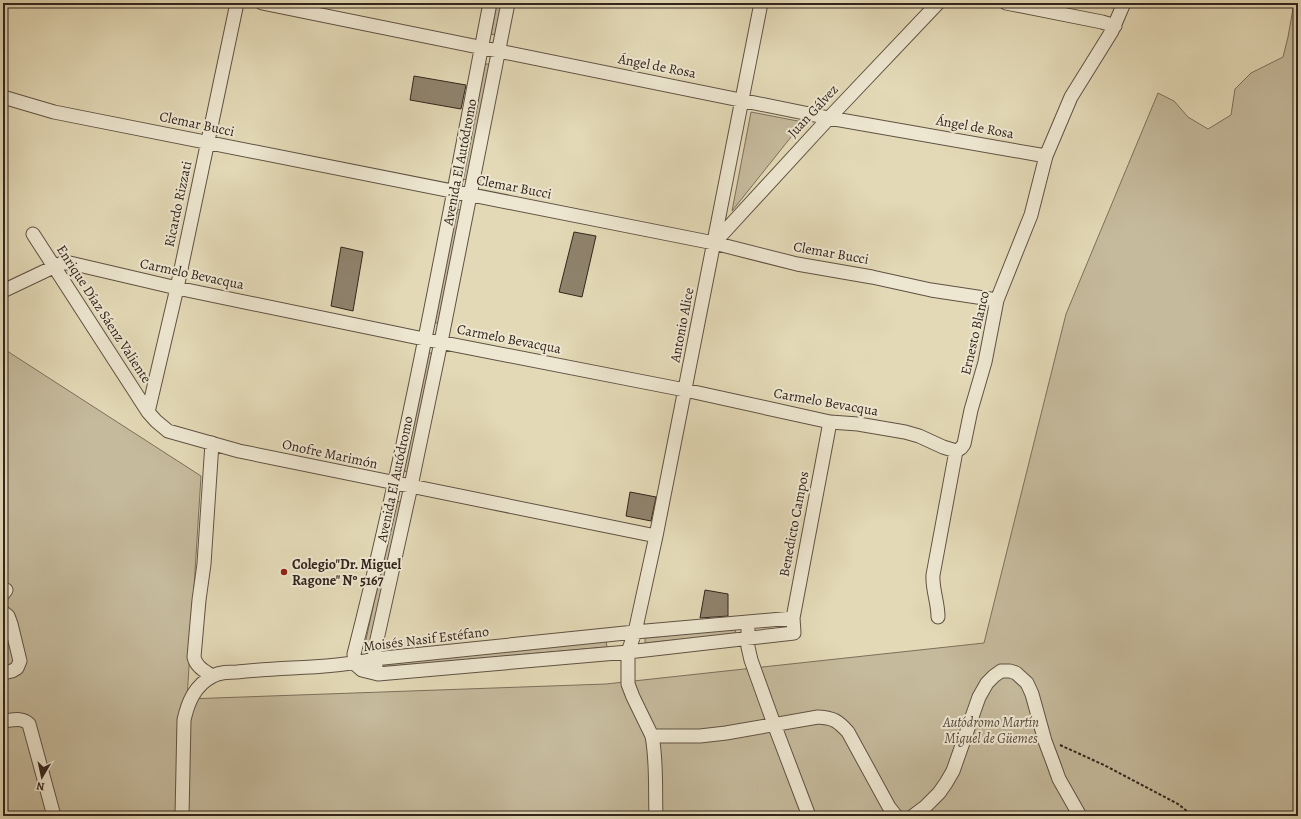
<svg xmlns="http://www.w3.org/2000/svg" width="1301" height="819" font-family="Alegreya,serif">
  <rect width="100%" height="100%" fill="#e3d9b6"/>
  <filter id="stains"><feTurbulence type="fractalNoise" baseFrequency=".005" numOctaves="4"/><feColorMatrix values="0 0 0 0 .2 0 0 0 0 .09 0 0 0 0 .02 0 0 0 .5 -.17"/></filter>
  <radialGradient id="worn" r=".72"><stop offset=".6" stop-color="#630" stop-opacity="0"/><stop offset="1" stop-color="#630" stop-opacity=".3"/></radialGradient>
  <path fill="#c5ba9c" stroke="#7c705c" d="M497,3H502L495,35L491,34Z
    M1294,3H1298V816H3V351H7L201,476L187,699L606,684L984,643L1066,314L1158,93L1174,101L1188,117L1208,129L1231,115L1235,89L1251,73L1283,57L1288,37Z
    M485,64H490L467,180L462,179Z
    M751,112L803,122L732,211Z
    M457,209L461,210L438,323H434Z
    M428,353H433L408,472L403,471Z
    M396,501L401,502L368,650L364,649Z
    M735,629L736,634L645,643V638Z
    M606,641L607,647L382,667V660Z"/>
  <path fill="#8f836d" stroke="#34251d" d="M414,76L466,85L461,109L410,100Z
    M574,232L596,236L582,297L559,292Z
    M341,247L363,252L353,311L331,306Z
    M630,492L656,497L651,521L626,516Z
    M705,590L728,594V616L700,618Z"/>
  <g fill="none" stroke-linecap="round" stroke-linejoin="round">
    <defs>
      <path id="minor" d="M262,3L829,118L1046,156
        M490,3C448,220 409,439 354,654L355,664L362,670L378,674L628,652L794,633L793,618L830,422
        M761,3L656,536L635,632L628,652V684L633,697L652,736H700L726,733L818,717C834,718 838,721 848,732L889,807L896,816
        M1006,3L1102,22L1115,26
        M3,97L54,112L714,243L797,264L872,277L931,290L997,300
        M33,234L148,412L156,421L168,431L239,451L656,536
        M714,243L829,118L938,3
        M3,291L62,263H70L177,288L424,339L685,390L830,422L858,424L905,432L919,436L943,447L956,451
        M148,412L177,288L237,3
        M212,443L204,564L199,600L194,657C196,667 205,671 212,676
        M3,594L6,590
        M3,612L8,616L11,624L20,661L17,668L12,671L3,673
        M938,617C938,602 932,589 933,575L956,451L961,448L964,444L971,410L985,362L997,300L1031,215L1046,156L1071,97L1112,31L1124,3
        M748,630V647L751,660L774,724L809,816
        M376,667L374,659L376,644L411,486L441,342L508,3
        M3,721C13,720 22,717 29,724L54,816
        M652,736C657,762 655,789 656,816
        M182,816L184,720C188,702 195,685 213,676C220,672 229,672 237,672C255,670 273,669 292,668C319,667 347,665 374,659L635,632L793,618
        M913,816L925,807L939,793L946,783L953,771L979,697L987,683L994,676L1001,671H1010L1016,673L1027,683L1032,694L1045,741L1054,765L1059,779L1080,816"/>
    </defs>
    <use href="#minor" stroke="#605243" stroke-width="15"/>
    <path stroke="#34251d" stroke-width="2" stroke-dasharray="3 2" stroke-linecap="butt" d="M1060,745L1104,765L1178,804L1193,816"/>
    <use href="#minor" stroke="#ede6d0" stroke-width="13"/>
  </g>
  <circle fill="#8f2418" stroke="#ede6d0" stroke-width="1.5" cx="284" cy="572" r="4"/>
  <g text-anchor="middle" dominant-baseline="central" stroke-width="4" stroke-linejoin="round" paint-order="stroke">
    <g font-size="14" fill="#34251d" stroke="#ede6d0">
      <text transform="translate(657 66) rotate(11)">Ángel de Rosa</text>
      <text transform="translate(813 111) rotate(-47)">Juan Gálvez</text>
      <text transform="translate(197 124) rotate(12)">Clemar Bucci</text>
      <text transform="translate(975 127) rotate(10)">Ángel de Rosa</text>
      <text transform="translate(460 162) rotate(-79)">Avenida El Autódromo</text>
      <text transform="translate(514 187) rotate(11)">Clemar Bucci</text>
      <text transform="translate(178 204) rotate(-78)">Ricardo Rizzati</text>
      <text transform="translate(831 253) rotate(10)">Clemar Bucci</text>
      <text transform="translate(192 274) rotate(12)">Carmelo Bevacqua</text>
      <text transform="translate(104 314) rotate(57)">Enrique Díaz Sáenz Valiente</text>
      <text transform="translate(682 325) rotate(-79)">Antonio Alice</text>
      <text transform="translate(975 333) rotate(-77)">Ernesto Blanco</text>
      <text transform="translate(509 339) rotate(11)">Carmelo Bevacqua</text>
      <text transform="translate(826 402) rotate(10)">Carmelo Bevacqua</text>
      <text transform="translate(330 454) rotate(12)">Onofre Marimón</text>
      <text transform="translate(395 479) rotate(-78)">Avenida El Autódromo</text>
      <text transform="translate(794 524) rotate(-79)">Benedicto Campos</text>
      <text transform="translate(426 639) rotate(-7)">Moisés Nasif Estéfano</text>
    </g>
    <g font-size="14" font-weight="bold" fill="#34251d" stroke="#ede6d0" text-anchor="start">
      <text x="292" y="564">Colegio"Dr. Miguel<tspan x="292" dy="16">Ragone" Nº 5167</tspan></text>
    </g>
    <g font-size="14" font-style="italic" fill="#584a3d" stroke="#ede6d0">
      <text x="991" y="722">Autódromo Martín<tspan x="991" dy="16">Miguel de Güemes</tspan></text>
    </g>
  </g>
  <rect width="1301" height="819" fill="none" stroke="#e3d9b6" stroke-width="16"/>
  <rect x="4" y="4" width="1293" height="811" fill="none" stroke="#34251d" stroke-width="2"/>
  <rect x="8" y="8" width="1285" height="803" fill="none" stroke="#34251d"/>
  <g transform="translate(42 777) rotate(189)" stroke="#ede6d0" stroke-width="3" paint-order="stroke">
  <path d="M0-3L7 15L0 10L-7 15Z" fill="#34251d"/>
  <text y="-6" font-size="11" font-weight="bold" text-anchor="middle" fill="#34251d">N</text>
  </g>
  <rect width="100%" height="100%" filter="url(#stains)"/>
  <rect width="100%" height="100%" fill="url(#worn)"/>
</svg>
